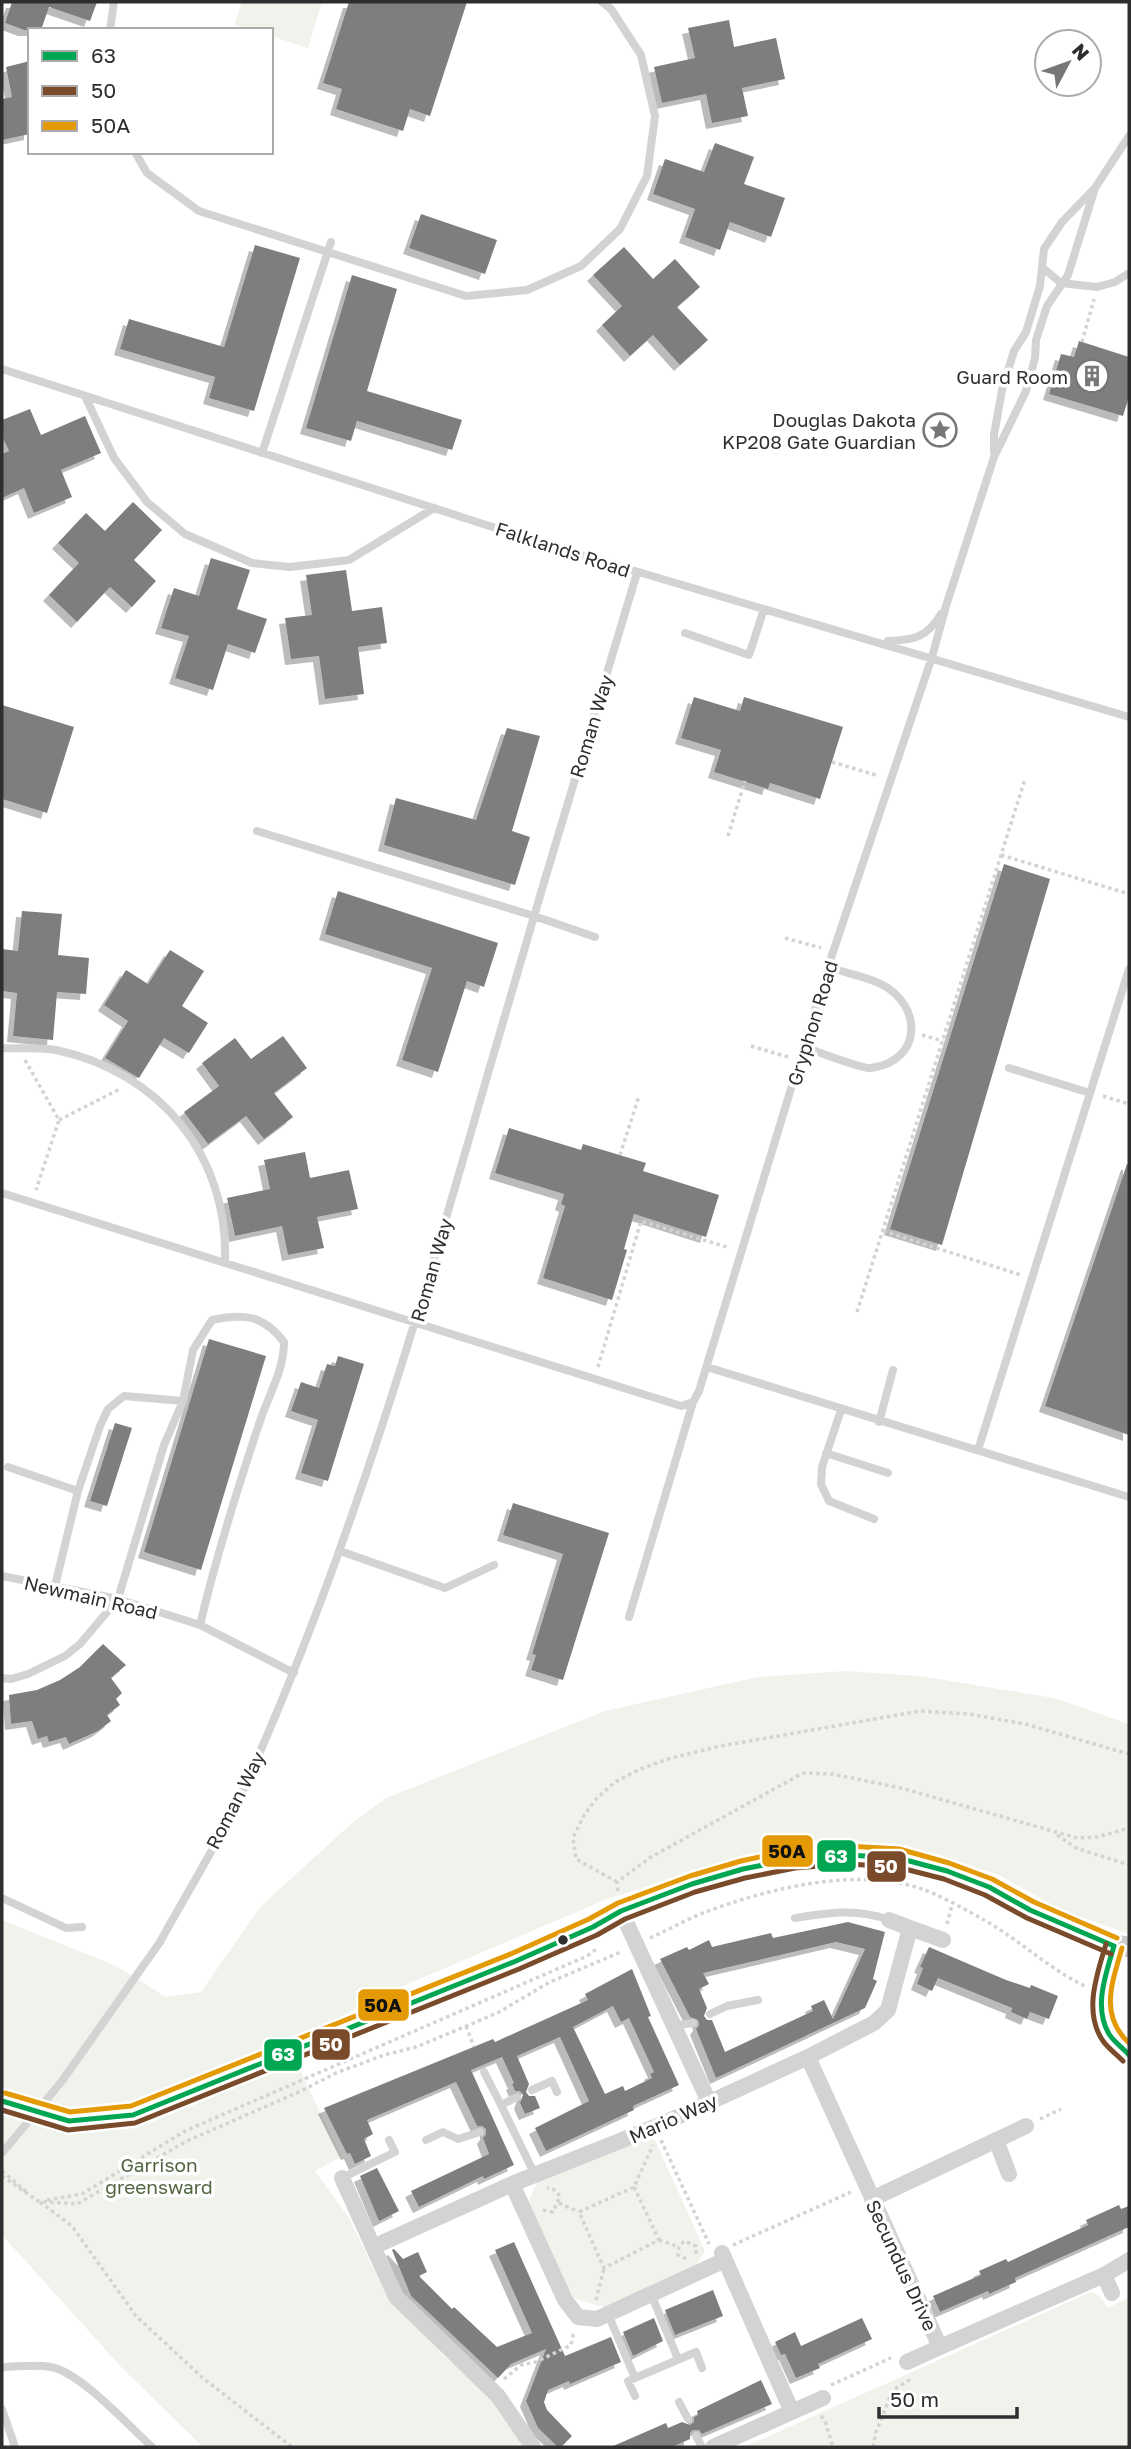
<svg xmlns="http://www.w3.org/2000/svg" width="1131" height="2449" font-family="'Golos Text',sans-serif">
  <defs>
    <filter id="shadow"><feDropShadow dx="-6" dy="6" stdDeviation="0" flood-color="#0004"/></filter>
  </defs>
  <rect width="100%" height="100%" fill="#fff"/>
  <path fill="#f0f3ec" d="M242,2H322L308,48L271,36V30H250L234,25Z
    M846,1671L920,1676L1054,1698L1129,1724V1934L1061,1910L1001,1876L940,1855L904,1845L841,1840L740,1856L605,1900L375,1998L308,2035L288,2044L341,2157L315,2171L349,2218L388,2298L445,2357L492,2399L525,2447H203L123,2369L2,2235V1920L116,1966L166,1997L201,1992L260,1907L352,1823L386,1798L605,1711L758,1677Z
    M641,2131L655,2140L705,2251L696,2266L605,2308L568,2296L527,2205L538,2179Z
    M1091,2292L1101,2297L1108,2308L1129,2297V2447H744Z"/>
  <path fill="#7e7e7e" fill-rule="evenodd" filter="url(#shadow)" d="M12,2H97L90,21L49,7L41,30H24L5,23Z
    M349,2H467L430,116L410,109L403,131L336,109L342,89L323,83Z
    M729,20L734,47L776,38L785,79L742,88L748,116L712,123L706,94L662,103L654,67L695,58L688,28Z
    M30,61V134L2,140V99L12,97L6,67Z
    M715,143L754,157L744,184L785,198L771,237L730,222L720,250L685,237L695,209L653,194L665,159L704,172Z
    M421,214L497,240L485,274L409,248Z
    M255,245L300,258L254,411L209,398L215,377L120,349L129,319L224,347Z
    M624,247L653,279L675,259L700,287L677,307L708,340L680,365L653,335L630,356L602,325L622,306L593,275Z
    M352,275L397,289L367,391L462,420L452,450L357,421L351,441L306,428Z
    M1079,341L1129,357V397L1123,416L1049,394L1061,354L1074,357Z
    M30,409L41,435L85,416L101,453L61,470L72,497L34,513L24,488L2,498V454L9,451L2,436V420Z
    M133,502L162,530L134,560L156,581L132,607L110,587L77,622L49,595L79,563L58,543L86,513L105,531Z
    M211,558L250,570L237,609L267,619L255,653L228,644L213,690L175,678L189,636L161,628L174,588L199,596Z
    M346,570L352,611L382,607L387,643L358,647L364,694L325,699L319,656L291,659L285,618L312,615L306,575Z
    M694,697L740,711L744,697L843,727L820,799L770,783L768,789L714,772L721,750L681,738Z
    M2,705L74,727L47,813L2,799Z
    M507,728L540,736L512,831L530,837L515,885L384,845L396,798L476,820Z
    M1004,864L1050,879L942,1245L890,1229Z
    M338,891L498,943L484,987L467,981L438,1072L402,1060L432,968L325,934Z
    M22,911L62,914L58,955L89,958L86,994L57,992L53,1040L13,1036L17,993L2,991V949L18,951Z
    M170,950L204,971L182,1006L208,1023L189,1053L164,1038L139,1078L105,1058L128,1021L104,1005L126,970L148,984Z
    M283,1036L307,1068L274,1093L293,1117L264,1139L246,1116L208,1144L184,1112L219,1086L202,1063L235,1038L251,1059Z
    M509,1128L581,1150L583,1144L646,1163L643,1171L719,1195L706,1237L634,1214L624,1249L627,1250L612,1300L543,1278L565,1206L561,1204L564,1194L495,1173Z
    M305,1152L310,1178L349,1170L358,1209L317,1217L324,1248L288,1255L282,1226L235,1236L227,1198L270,1189L264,1160Z
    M1127,1164H1129V1435L1045,1406Z
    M209,1339L266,1356L201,1570L144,1552Z
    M338,1356L364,1364L328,1481L301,1473L318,1420L291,1411L301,1382L319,1388L327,1364L335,1366Z
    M115,1423L132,1428L107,1506L90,1501Z
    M513,1503L609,1533L563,1680L531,1670L536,1655L532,1654L563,1554L503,1535Z
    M103,1644L126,1665L111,1678L122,1693L116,1699L120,1705L107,1715L111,1721L98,1731L69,1744L66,1737L49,1742L47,1736L38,1739L32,1721L11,1724L9,1695L37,1690L60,1680L80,1667Z
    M848,1922L885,1932L873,1979L877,1981L865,2008L716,2078L696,2029L699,2025L698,2020L690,2017L660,1959L687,1947L689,1950L709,1940L712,1947L771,1933L773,1938ZM836,1942L865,1949L833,2019L824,2000L811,2006L813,2011L725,2052L712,2020H707L704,2016L707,2008L699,1989L709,1984L703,1973Z
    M929,1947L1006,1980L1030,1988L1031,1985L1058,1996L1049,2019L1030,2012L1027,2019L1011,2012L1012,2008L938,1978L932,1991L917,1984L923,1968L920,1967Z
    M632,1969L651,2016L648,2017L679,2085L633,2106L634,2110L546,2151L535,2128L589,2101L560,2037L517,2056L529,2084L526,2092L529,2096H535L540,2108L525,2114L520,2103L523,2095L520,2091H515L512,2084L514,2083L502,2057L471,2070L514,2165L484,2179L483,2176L419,2207L411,2191L489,2154L483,2138L486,2134V2129L482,2126H477L456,2082L367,2120L373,2134L364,2139L371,2156L355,2164L350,2153L347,2154L324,2108L493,2039L495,2042L588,2000L585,1994ZM613,2006L621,2022L629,2018L654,2072L650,2074L652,2078L625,2091L623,2086L605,2094L573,2027Z
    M377,2168L399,2211L379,2221L360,2176Z
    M1119,2205L1121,2209L1129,2206V2227L1015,2278L1016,2282L989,2294L988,2291L940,2312L933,2296L981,2275L979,2271L1006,2259L1008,2262L1088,2225L1086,2220Z
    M514,2242L565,2356L611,2337L621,2362L570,2384L569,2381L548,2390L544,2402L547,2410L572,2436L561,2447H558L538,2428L526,2401L546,2349L511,2364L498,2378L411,2296L392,2250L394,2249L403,2259L418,2252L427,2272L419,2276L452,2309L454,2307L497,2347L532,2333L495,2250Z
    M713,2290L723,2316L675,2335L665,2310Z
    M654,2318L663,2341L633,2356L623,2332Z
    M862,2318L872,2339L818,2364L820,2368L796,2378L785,2354L781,2355L775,2342L795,2332L801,2346Z
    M761,2380L772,2404L702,2434L699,2430H693L690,2433V2439L672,2447H611L666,2423L668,2428L682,2422L690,2425L694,2422V2417L698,2415L697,2411Z"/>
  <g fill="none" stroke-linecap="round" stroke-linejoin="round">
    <path stroke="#d3d3d3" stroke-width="3.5" stroke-dasharray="3.5 3.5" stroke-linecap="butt" d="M1082,342L1094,299
      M832,762L879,776
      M728,836L745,781
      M1001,855L1129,894
      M785,938L821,948
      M922,1035L943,1041
      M751,1046L788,1057
      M25,1060L59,1120L36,1190
      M1103,1096L1129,1104
      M59,1120L120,1089
      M620,1155L639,1096
      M883,1231L1021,1275
      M857,1312L1025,779
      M598,1367L641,1221L730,1248
      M1057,1835L1076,1848L1129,1865
      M617,1882L576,1859L573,1838L583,1817L596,1799L615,1782L640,1769L671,1758L721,1746L920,1711L969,1714L1025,1724L1129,1754
      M618,1891L617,1882L651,1857L803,1773L832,1774L901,1788L1077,1838L1097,1837L1129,1828
      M947,1924L952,1905
      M650,1938C668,1930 685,1920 703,1913C766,1889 857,1866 922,1889C942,1896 966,1910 984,1920C1020,1940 1050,1970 1087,1987
      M466,2026L474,2047
      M1040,2119L1061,2109
      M661,2140L709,2244
      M2,2171L28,2193
      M2,2176L38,2201L77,2204L187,2141L301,2091L336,2073L384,2055L416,2047L476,2022L499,2012L550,1982L621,1952
      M634,2187L659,2240L604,2268L579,2212L634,2187L653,2145
      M47,2200L82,2194L185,2131L587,1956L598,1948
      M40,2202L72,2226L136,2316L204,2379L292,2447
      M559,2203L579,2212
      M543,2210L553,2212L560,2196L555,2190L547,2188
      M659,2240L679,2247
      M733,2245L851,2192
      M686,2259L678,2255L679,2247L684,2241L696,2246V2254L698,2255
      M596,2300L604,2268
      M504,2379L521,2365L536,2362L571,2345L574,2331
      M831,2385L891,2358
      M821,2416L825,2421L833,2447
      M873,2447L876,2432L893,2390L911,2379"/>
    <path stroke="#d3d3d3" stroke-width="8" d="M110,30L114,2
      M135,152L147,173L199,211L466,296L527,290L581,266L620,229L647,176L655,116L641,55L611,9L602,2
      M1043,268L1061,283L1097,287L1115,282L1129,273
      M2,369L564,550L1129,717
      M85,396L114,458L147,502L185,534L252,563L290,567L349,560L434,508
      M994,452V435L1002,390L1014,351L1026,332L1040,286L1044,249L1062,222L1095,188L1129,136
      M262,453L331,242
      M685,633L749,655L764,609
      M888,641C913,640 927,638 941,614
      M257,831L534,916L595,937
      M804,1047C817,1051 861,1069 871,1068C923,1061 923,1005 881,984C865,976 845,973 828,967
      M2,1048C19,1049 39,1047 56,1050C160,1072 229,1156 225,1262
      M1009,1068L1090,1093
      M2,1193L681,1406L693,1402L699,1391L828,967L932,657L946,606L994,457L1026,391L1035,358L1036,340L1047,306L1068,275L1095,188
      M707,1367C847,1411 988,1453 1129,1497
      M841,1410L822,1467L821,1484L829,1501L874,1519
      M879,1422L893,1370
      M978,1450L1129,969
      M826,1453L888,1473
      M8,1467L78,1491
      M340,1551L445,1588L494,1565
      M2,1576L118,1599L200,1625L294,1673
      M55,1586L78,1491L100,1426L108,1409L124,1396L183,1401
      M629,1617L693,1402
      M2,1678L11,1679L28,1674L65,1656L80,1644L118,1599L164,1445L183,1401L193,1350L212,1320C244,1313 263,1315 284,1342C284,1371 268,1396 259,1424C237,1490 216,1557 200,1625
      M2,1898L66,1928L82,1927
      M795,1918C828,1913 856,1908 889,1920
      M160,1942C188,1891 220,1840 244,1788C349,1556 419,1313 489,1070C537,904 587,738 637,573
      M710,2014L727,2006L758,2000
      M673,2026L693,2023
      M484,2072L501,2105
      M532,2090L552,2081L557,2092
      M517,2097L501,2105L535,2175
      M426,2140L443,2132L458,2139L480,2132
      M342,2178L395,2152L389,2140
      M651,2294L678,2359
      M608,2314L635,2378
      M2,2367C17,2367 35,2364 51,2367C80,2372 129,2426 152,2447
      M635,2396L628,2381L696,2352L702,2368
      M679,2402L688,2419
      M2,2409L15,2447
      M696,2436L702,2447"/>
    <path stroke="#d3d3d3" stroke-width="16" d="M621,1911L709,2102
      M910,1928L943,1940
      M1114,1946C1106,1974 1093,2007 1109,2034C1114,2042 1123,2048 1129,2055
      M808,2057L940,2347L1104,2275L1129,2260
      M996,2140L1009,2174
      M342,2178L396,2297L498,2396L533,2447
      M512,2184L565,2300L578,2317L597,2319L725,2260
      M872,2199L1026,2126
      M373,2247L512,2184L660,2125L808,2057L874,2023L888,2010L910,1928L889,1920
      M722,2253L792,2412
      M1104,2275L1112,2293
      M907,2362L940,2347
      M713,2447L823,2398"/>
    <path stroke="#ccc" stroke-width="21" d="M2,2101L69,2121L133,2115C257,2066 381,2016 505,1966C535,1954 564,1941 593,1927C603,1922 611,1916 621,1911C704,1873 804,1846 896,1858C925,1862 967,1875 993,1889C1035,1911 1081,1943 1129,1947"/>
    <path stroke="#d3d3d3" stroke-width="8" d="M2,2153L62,2081L160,1942"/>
    <defs>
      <path id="bus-1" d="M1114,1946C1106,1974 1093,2007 1109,2034C1114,2042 1123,2048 1129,2055
        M2,2101L69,2121L133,2115L516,1961L593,1927L621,1911L692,1884L743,1869L794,1859L848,1855L898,1858L947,1871L989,1887L1030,1910L1114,1946"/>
      <path id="bus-2" d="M1106,1944C1097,1974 1083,2012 1103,2041C1108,2048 1116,2054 1123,2061
        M2,2110L68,2130L135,2123L519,1969L597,1935L625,1919L695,1892L745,1878L795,1868L848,1864L897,1867L944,1879L985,1895L1027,1918L1111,1954"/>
      <path id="bus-3" d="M1122,1948C1112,1983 1099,2015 1129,2043
        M5,2093L70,2112L131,2106L513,1953L589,1919L618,1903L690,1876L741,1861L792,1850L847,1846L899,1849L949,1863L992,1879L1034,1902L1117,1938"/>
    </defs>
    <use href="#bus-1" stroke="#fff" stroke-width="10"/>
    <use href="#bus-2" stroke="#fff" stroke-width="10"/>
    <use href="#bus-3" stroke="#fff" stroke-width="10"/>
    <use href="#bus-1" stroke="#00a651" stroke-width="5"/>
    <use href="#bus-2" stroke="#7a4b2a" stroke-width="5"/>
    <use href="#bus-3" stroke="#e39a05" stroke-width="5"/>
  </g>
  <defs>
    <symbol id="building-ring" viewBox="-11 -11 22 22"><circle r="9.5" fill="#fff" stroke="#777" stroke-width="1.5"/><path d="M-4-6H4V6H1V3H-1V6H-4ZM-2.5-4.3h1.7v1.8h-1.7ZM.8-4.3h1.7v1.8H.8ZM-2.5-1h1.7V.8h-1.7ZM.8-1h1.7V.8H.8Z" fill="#777"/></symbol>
    <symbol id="sight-ring" viewBox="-11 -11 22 22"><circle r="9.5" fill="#fff" stroke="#777" stroke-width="1.5"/><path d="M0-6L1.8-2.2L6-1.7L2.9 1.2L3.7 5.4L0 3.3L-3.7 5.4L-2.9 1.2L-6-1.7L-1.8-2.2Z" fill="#777"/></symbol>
  </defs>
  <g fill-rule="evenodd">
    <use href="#building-ring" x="1073" y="357" width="38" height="38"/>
    <use href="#sight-ring" x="921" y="411" width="38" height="38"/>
  </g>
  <circle fill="#2e2e2e" stroke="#fff" stroke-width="2.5" cx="563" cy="1940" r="6"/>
  <g text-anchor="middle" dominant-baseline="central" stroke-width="7" stroke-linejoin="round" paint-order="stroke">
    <g font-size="19" fill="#2e2e2e" stroke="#fff" text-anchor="end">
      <text x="1068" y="376">Guard Room</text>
      <text x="916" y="419">Douglas Dakota<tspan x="916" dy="22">KP208 Gate Guardian</tspan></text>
    </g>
    <g font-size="19" fill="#2e2e2e" stroke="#fff">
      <text transform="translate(563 549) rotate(18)">Falklands Road</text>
      <text transform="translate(591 726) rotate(-73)">Roman Way</text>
      <text transform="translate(812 1023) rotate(-73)">Gryphon Road</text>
      <text transform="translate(431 1270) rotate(-74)">Roman Way</text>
      <text transform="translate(91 1597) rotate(13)">Newmain Road</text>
      <text transform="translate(235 1800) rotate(-63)">Roman Way</text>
      <text transform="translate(673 2118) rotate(-24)">Mario Way</text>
      <text transform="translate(902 2265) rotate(65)">Secundus Drive</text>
    </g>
    <g font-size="19" fill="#516540" stroke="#fff">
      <text x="159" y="2164">Garrison<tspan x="159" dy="22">greensward</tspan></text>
    </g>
  </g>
  <g stroke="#fff" stroke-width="2.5">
    <rect x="761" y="1834" width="53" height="34" rx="7" fill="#e39a05"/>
    <rect x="816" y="1839" width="41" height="34" rx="7" fill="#00a651"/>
    <rect x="866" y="1850" width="41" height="33" rx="7" fill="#7a4b2a"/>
    <rect x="357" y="1988" width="53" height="34" rx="7" fill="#e39a05"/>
    <rect x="311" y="2028" width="40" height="33" rx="7" fill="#7a4b2a"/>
    <rect x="263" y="2038" width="40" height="34" rx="7" fill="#00a651"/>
  </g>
  <g font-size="19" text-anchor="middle" font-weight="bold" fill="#fff">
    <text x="836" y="1863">63</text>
    <text x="886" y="1873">50</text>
    <text x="331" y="2051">50</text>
    <text x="283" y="2061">63</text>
  </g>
  <g font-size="19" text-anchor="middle" font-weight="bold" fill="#111">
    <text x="787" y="1858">50A</text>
    <text x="383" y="2012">50A</text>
  </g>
  <rect width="1131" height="2449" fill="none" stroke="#2e2e2e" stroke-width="7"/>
  <rect x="28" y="28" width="245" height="126" fill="#ffffff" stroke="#ababab" stroke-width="2"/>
  <rect x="42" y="51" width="35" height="10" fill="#00a651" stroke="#ababab" stroke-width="2"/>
  <text x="91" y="63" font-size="21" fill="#2e2e2e">63</text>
  <rect x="42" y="86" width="35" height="10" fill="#7a4b2a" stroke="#ababab" stroke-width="2"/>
  <text x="91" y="98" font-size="21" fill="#2e2e2e">50</text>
  <rect x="42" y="121" width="35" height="10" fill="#e39a05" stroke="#ababab" stroke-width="2"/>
  <text x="91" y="133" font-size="21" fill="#2e2e2e">50A</text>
  <g transform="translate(1068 63) rotate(49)"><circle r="33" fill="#ffffff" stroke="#ababab" stroke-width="2"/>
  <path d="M0-5L12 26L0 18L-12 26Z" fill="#777777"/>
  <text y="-10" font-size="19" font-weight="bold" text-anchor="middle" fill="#2e2e2e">N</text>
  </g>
  <path d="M879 2407v10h138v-10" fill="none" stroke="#2e2e2e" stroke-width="3.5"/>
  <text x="890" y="2407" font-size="21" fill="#2e2e2e" stroke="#ffffff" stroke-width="5" paint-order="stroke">50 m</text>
</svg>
